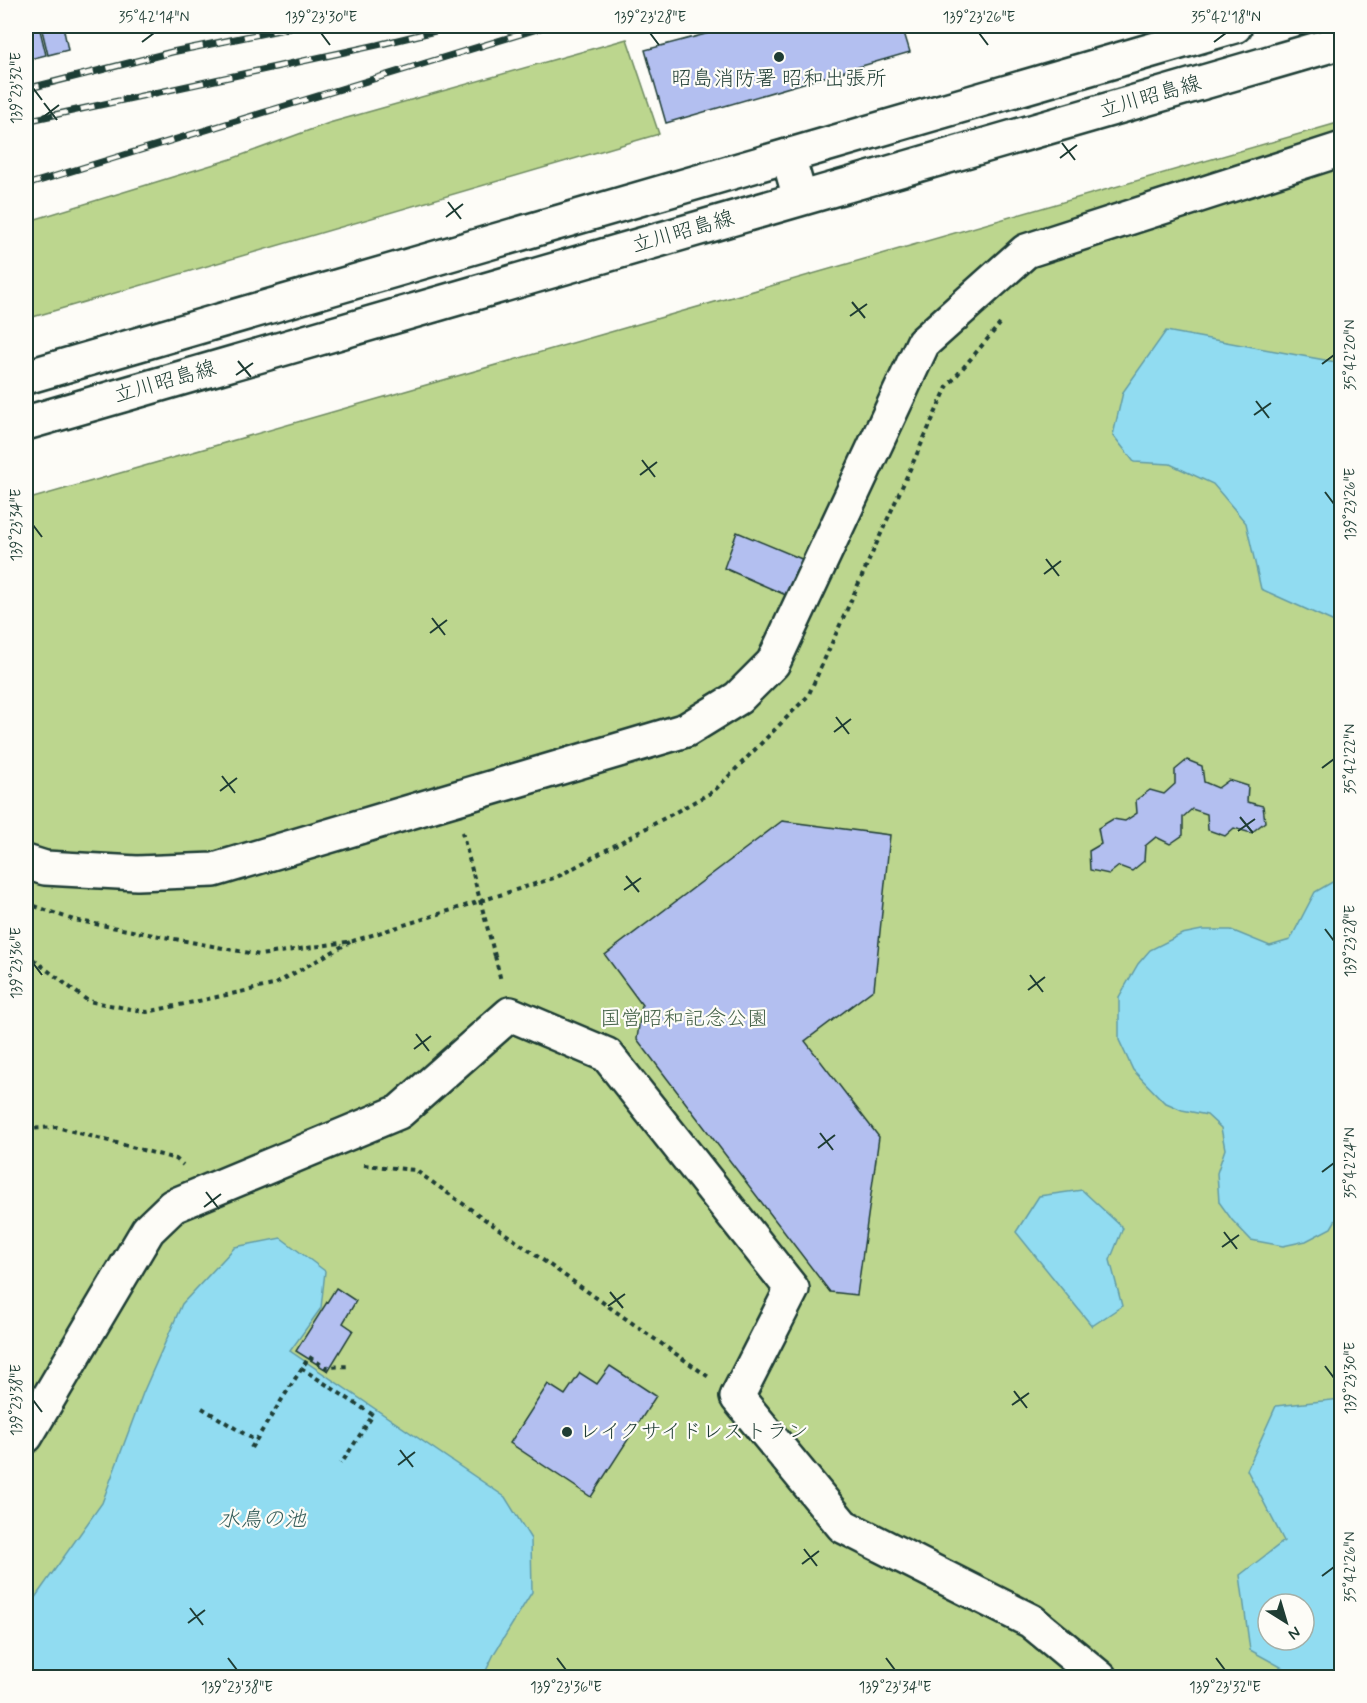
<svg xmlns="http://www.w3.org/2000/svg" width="1367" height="1703" font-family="Mynerve,'Klee One',sans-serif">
  <rect width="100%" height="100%" fill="#fdfcf7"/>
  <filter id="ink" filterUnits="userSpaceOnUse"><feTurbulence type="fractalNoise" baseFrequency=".0167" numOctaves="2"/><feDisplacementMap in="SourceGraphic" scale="12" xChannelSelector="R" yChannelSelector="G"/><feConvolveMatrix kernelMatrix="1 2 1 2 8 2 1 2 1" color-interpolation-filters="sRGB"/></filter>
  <g filter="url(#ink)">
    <path fill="#bcd68e" stroke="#6e8a61" stroke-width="1.5" fill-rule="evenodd" d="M627,39L659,134L26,319V222L231,159L329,123Z
      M1341,122V1677L26,1678V500ZM1268,1604H1304V1640H1268Z"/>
    <path fill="#91dcf1" stroke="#639ca5" stroke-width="1.5" fill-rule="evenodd" d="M1166,331L1341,363V625L1261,589L1246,523L1213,484L1170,464L1134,462L1113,435L1123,392Z
      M1341,877V1211L1331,1228L1306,1241L1283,1246L1251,1240L1232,1220L1219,1202L1217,1173L1225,1149L1221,1128L1207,1115L1182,1110L1164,1102L1133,1070L1119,1040V997L1138,964L1150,950L1182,934L1202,930H1231L1270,946L1290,940L1315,892Z
      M1082,1190L1123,1228L1110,1260L1122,1306L1092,1326L1016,1232L1039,1196Z
      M281,1238L325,1271L321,1308L290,1351L505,1497L531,1539L532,1592L495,1652L483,1677H26V1605L34,1599L102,1503L143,1393L182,1304L235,1247Z
      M1341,1399V1677H1290L1283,1668L1250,1650L1240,1575L1284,1541L1247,1470L1276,1406ZM1268,1604H1304V1640H1268Z"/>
    <path fill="#b3bff0" stroke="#1f3d34" stroke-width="1.5" d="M26,26H39L46,55L26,60Z
      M41,26H63L68,50L48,55Z
      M736,26H902L910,52L666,123L645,50Z
      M737,532L804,560L788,596L724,568Z
      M1187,760L1202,766L1204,782L1218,788L1229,780L1248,786L1247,802L1263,806L1265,822L1251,833L1234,828L1225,836L1208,830L1207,814L1192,809L1183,817V835L1170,844L1156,837L1145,846L1144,861L1132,871L1119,866L1109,874L1090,870L1089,851L1101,844L1098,828L1113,819L1125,821L1137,813L1136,800L1150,790L1164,794L1175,784V770Z
      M782,821L890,835L874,989L805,1041L879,1137L857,1295L830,1292L637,1039L642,1005L605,955Z
      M336,1288L356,1301L343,1323L353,1330L328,1371L296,1351Z
      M610,1366L656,1396L591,1497L510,1443L548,1384L565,1395L580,1373L597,1384Z"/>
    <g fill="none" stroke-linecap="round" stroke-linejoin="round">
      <defs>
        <path id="minor" d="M788,156L800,198
          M26,862L45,868L137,873L214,870L686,730L738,698L773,663L923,343L1026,251L1342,149
          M26,1436L148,1230L173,1206L399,1112L510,1014L607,1055L792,1289L737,1397L843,1526L1031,1621L1100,1678"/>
        <path id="major" d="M26,377L1235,26
          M26,423L1342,42"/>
      </defs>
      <use href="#minor" stroke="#1f3d34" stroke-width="38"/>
      <use href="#major" stroke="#1f3d34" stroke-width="38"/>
      <path stroke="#1f3d34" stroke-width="4" stroke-dasharray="4.5 4.5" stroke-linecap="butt" d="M462,832L473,874
        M26,903L74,920L260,955L353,941L557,877L714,791L808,696L947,387L1000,324
        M26,954L88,1001L147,1012L273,985L350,942
        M495,956L501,981
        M26,1129L57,1127L176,1159L183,1165
        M364,1165L415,1170L710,1378
        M301,1368L373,1415L341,1464
        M202,1408L256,1441
        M251,1448L309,1357L325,1367L350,1366"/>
      <use href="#minor" stroke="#fdfcf7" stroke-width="33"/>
      <use href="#major" stroke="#fdfcf7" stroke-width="33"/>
      <defs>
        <path id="rail" d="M26,89L172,52L299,26
          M26,121L377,45L456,26
          M26,185L547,26"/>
      </defs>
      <use href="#rail" stroke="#1f3d34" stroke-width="7"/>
      <use href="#rail" stroke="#fdfcf7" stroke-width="4.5" stroke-dasharray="14" stroke-linecap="butt"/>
      <path stroke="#1f3d34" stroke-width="4" stroke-dasharray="4.5 4.5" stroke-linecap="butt" d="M473,874L495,956"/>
    </g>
  </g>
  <path fill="none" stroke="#1f3d34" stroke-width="2" d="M321,33L330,45M650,33L659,45M979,33L988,45M142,42L154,33M1214,42L1226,33M33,88L42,100M44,103L57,120M42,118L59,105M1062,143L1075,160M1060,158L1077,145M448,202L461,219M446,217L463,204M852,302L865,318M850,316L867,304M238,361L251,377M1322,364L1334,355M236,375L253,363M1256,401L1269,418M1254,415L1271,403M642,460L655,477M640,475L657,462M1325,492L1334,504M33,525L42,537M1046,559L1059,576M1044,574L1061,561M432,618L445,635M430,633L447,620M836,717L849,734M834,732L851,719M1322,768L1334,759M222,776L235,793M220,791L237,778M1240,817L1253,833M1238,831L1255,819M626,876L639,892M624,890L641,878M1325,929L1334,941M33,963L42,975M1030,975L1043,992M1028,990L1045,977M416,1034L429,1051M414,1049L431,1036M820,1133L833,1150M818,1148L835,1135M1322,1172L1334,1163M206,1192L219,1209M204,1207L221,1194M1224,1232L1237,1249M1222,1247L1239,1235M610,1292L623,1308M608,1306L625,1294M1325,1366L1334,1378M1014,1391L1027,1408M33,1400L42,1412M1012,1405L1029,1393M400,1450L413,1467M398,1465L415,1452M804,1549L817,1566M802,1564L819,1551M1322,1576L1334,1567M190,1608L203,1625M188,1623L205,1610M228,1658L237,1670M557,1658L566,1670M886,1658L895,1670M1216,1658L1225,1670"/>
  <g fill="#1f3d34" stroke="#fdfcf7" stroke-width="2">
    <circle cx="779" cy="57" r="6"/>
    <circle cx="567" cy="1432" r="6"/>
  </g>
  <g text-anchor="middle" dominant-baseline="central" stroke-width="4.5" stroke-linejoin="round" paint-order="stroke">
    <g font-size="21" fill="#1f3d34" stroke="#fdfcf7">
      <text x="779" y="79">昭島消防署 昭和出張所</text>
      <text x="579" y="1432" text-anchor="start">レイクサイドレストラン</text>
    </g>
    <g font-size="21" fill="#1f3d34" stroke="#fdfcf7">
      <text transform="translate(1150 97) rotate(-16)">立川昭島線</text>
      <text transform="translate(683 232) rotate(-16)">立川昭島線</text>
      <text transform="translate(165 382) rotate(-16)">立川昭島線</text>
    </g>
    <g font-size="21" fill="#46634a" stroke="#fdfcf7">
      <text x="684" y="1019">国営昭和記念公園</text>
    </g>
    <g font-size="22" font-style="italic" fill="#365d5a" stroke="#fdfcf7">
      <text x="262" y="1520">水鳥の池</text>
    </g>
  </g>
  <rect width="1367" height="1703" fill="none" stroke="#fdfcf7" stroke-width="66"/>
  <g transform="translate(1286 1622) rotate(143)"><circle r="28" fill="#fdfcf7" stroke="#a4b0a9" stroke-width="1.5"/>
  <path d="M0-4.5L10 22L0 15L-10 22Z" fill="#1f3d34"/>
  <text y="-9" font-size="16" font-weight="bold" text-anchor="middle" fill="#1f3d34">N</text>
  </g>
  <rect x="33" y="33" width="1301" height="1637" fill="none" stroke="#1f3d34" stroke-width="2"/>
  <g font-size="15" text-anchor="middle" fill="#1f3d34">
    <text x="154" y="22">35°42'14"N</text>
    <text x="321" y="22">139°23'30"E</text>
    <text x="650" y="22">139°23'28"E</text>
    <text x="979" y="22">139°23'26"E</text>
    <text x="1226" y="22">35°42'18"N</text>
    <text transform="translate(16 88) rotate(-90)" y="5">139°23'32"E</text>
    <text transform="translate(1350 355) rotate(-90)" y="5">35°42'20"N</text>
    <text transform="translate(1350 504) rotate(-90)" y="5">139°23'26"E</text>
    <text transform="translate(16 525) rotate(-90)" y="5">139°23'34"E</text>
    <text transform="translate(1350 759) rotate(-90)" y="5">35°42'22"N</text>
    <text transform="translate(1350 941) rotate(-90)" y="5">139°23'28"E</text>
    <text transform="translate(16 963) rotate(-90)" y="5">139°23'36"E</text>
    <text transform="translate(1350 1163) rotate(-90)" y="5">35°42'24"N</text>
    <text transform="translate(1350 1378) rotate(-90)" y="5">139°23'30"E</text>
    <text transform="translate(16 1400) rotate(-90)" y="5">139°23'38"E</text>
    <text transform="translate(1350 1567) rotate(-90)" y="5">35°42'26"N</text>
    <text x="237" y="1692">139°23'38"E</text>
    <text x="566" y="1692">139°23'36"E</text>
    <text x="895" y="1692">139°23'34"E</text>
    <text x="1225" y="1692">139°23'32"E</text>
  </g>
</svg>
